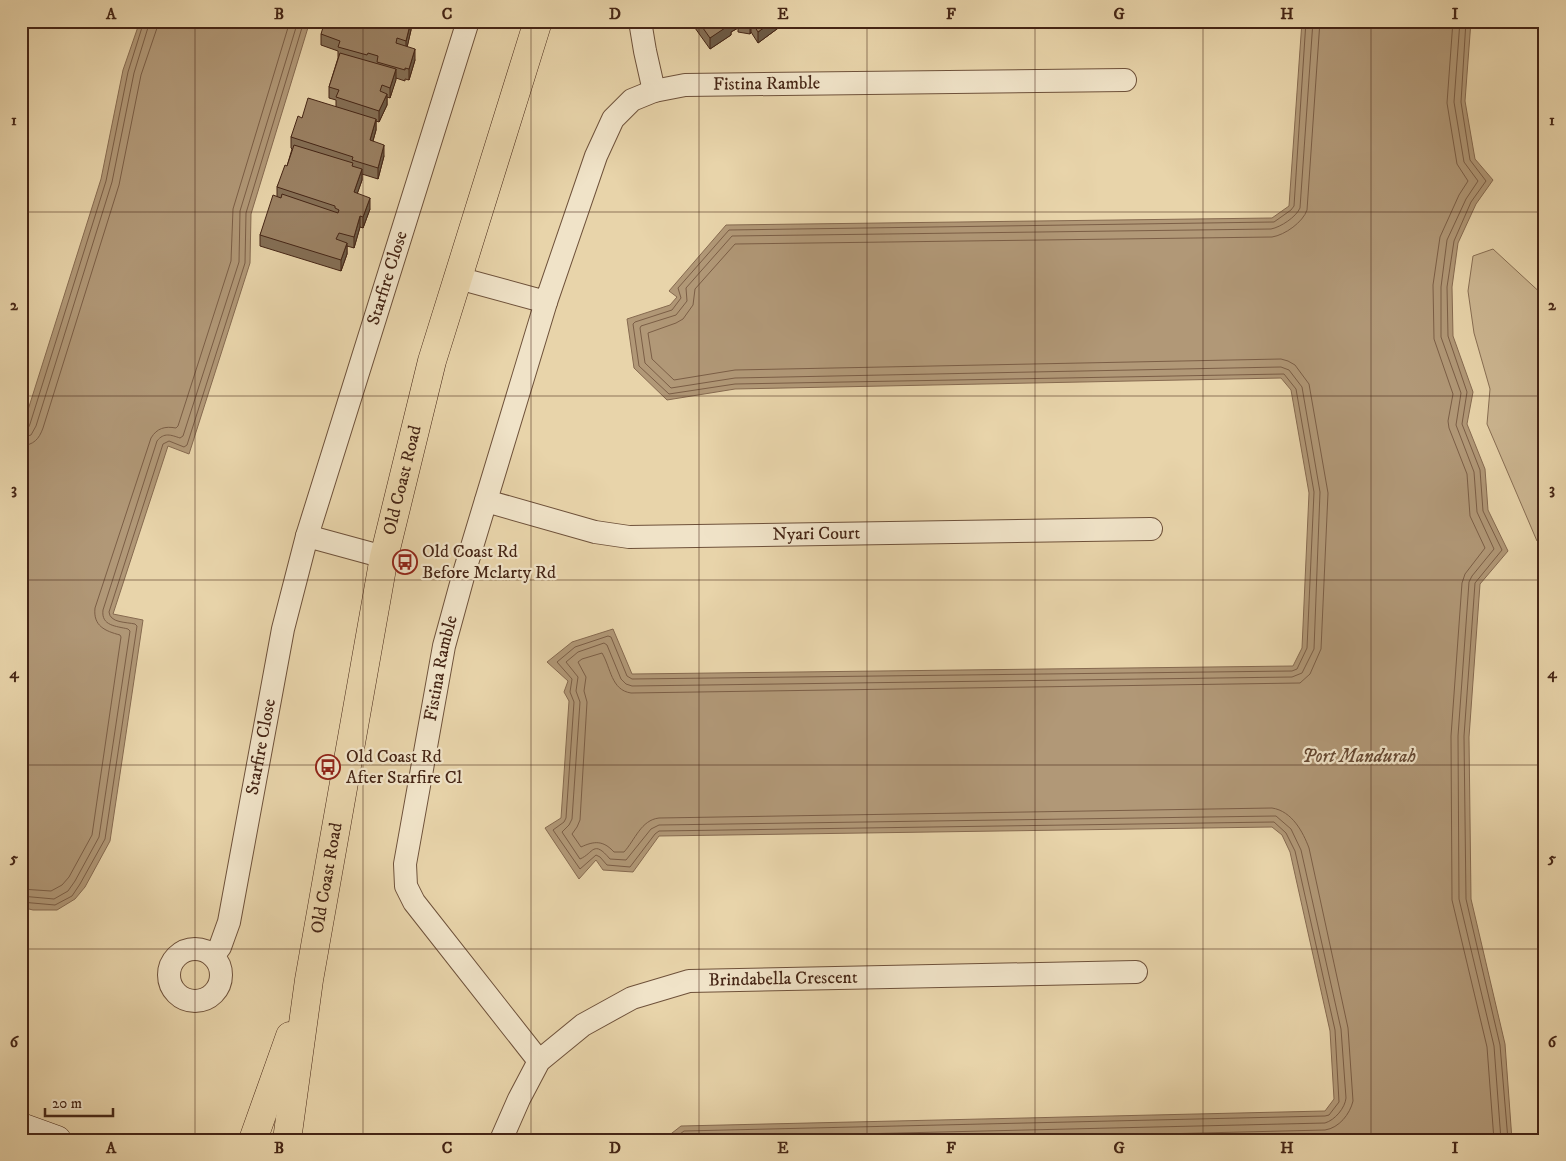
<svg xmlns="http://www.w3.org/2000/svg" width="1566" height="1161" font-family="'IM FELL DW Pica',serif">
  <rect width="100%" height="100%" fill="#e8d4aa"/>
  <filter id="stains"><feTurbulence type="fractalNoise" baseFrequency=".004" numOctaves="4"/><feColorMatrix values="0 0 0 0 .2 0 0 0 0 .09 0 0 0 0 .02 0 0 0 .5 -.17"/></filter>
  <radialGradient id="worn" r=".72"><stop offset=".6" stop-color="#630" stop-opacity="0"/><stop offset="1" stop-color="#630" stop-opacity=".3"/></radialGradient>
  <path fill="#ccb691" stroke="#886e53" d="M1493,249L1545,297V544L1537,541L1487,424L1490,389L1474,333L1468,291L1473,256Z"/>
  <path fill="#b19877" stroke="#866a50" d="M140,21H310L251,214L250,263L189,454L168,446L113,614L143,620L110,841L85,887L75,899L57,910H33L21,907V432L101,179L123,70Z
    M1302,21H1471L1465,101L1475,159L1493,180L1476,204L1458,243L1452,287L1453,336L1473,392L1467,424L1485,469L1488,510L1508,551L1480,584L1469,737L1471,899L1505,1044L1512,1140H663L681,1126L1325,1111L1334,1099L1330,1031L1290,852L1282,835L1272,827L659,836L633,872L603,870L596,860L579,879L545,828L561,818L569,701L564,692L568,681L547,662L572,642L613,629L632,674L1293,666L1302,648L1309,493L1291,390L1281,378L735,389L667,400L634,368L627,319L670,305L677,297L669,291L726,225L1272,218L1289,206Z"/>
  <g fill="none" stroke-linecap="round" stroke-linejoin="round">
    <path stroke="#7b5e46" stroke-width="1" d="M1453,21L1447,103L1457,164L1468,181L1459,195L1440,237L1433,285L1434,339L1453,394L1448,421L1449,428L1467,474L1470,516L1485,548L1465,574L1462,583L1451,736L1452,900L1487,1047L1494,1140
      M1460,21L1454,102L1464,162L1478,181L1466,199L1447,240L1441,287V337L1461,393L1456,425L1474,472L1477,512L1494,549L1472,576L1469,582L1458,736L1459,899L1494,1046L1501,1140
      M1466,21L1461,102L1470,160L1486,181L1471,202L1454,241L1447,287L1448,336L1467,392L1462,424L1480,470L1483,511L1502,550L1475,583L1464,736L1466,899L1500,1045L1508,1140
      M21,432L27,431L30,424L106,181L128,72L144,21
      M21,438L31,435L36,426L112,182L134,73L150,21
      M21,446C34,445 39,439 43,428L119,185L141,75L157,28L158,21
      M21,889L51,891L62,885L69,877L92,835L121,637L120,635C105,631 93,626 95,608L151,438C157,428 165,426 176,428L178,426L231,261L233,209L290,21
      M21,896L54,899L68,891L75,881L99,837L130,631L128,629C116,626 101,626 103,610L157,441C164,432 171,435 180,438L183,436L239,262L240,211L298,21
      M21,902L55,905L72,896L80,884L105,839L137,626L135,624C126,622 110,623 109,612L163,444L169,441L184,447L187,445L245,263L246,213L304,21
      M672,1140L684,1131L1325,1116L1329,1115L1339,1102L1335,1030L1295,851L1286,833L1274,822L659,831L655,834L630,867L607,865L600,857L596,855L580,869L553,830L564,822L566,818L574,702L570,692L572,679L557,662L575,647L608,636L611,637L627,676L632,679L1292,671L1297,669L1307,648L1314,492L1296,389L1284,374L735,384L669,394L639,366L633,324L635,322L672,310L681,298L678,288L729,230L1274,222L1291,210L1294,206L1306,21
      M682,1140L686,1138L1325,1123C1335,1120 1345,1108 1346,1098L1341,1029L1301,850L1291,829L1276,816L659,825L651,829L626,860L610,859C593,839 594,853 580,859L562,832L569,825L572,819L580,702L576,691L578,677L566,662L578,652L604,643L607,645L621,679L626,684L632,686L1292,677L1302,673L1314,649L1320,492L1302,387L1289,370L1281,367L735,378L671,388L645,363L640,328L641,326L676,315L687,301L686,288L732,236L1271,229C1281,227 1296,217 1300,208L1313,21
      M912,1140L1325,1130C1339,1128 1350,1114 1353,1101L1348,1028L1309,848C1303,832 1292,811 1272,808L659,818C641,820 635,840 624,852H614C603,840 594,841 581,847L572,834L577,827L580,820L587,702L584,691L586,677L578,662L582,659L602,653C611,668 611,690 631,693L1300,683L1310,674L1321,649L1328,493L1309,384L1295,365L1288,361L1281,359L735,370L674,380L652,359L648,333L676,323L683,319L693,305L695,289L735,244L1272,237C1285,235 1303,222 1307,210L1320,21"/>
    <defs>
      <g id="street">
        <path d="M640,21L645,51L654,91"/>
        <path id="s1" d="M458,278L546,302L596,156L613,119L632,100L654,91L685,85L1125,80"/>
        <path id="s2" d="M486,501L595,532L629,537L1151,529"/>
        <path id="s3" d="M384,557L307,536L468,21"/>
        <circle cx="195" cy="975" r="26"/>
        <path id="s4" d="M213,956L220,947L229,922L283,629L307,536"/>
        <path id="s5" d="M539,1061L414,902L406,886L405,864L444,646L464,573L546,302"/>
        <path id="s6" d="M501,1140L519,1099L539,1061L583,1025L632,998L689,981L1136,972"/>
      </g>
      <path id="secondary" d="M21,1127L57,1140"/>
      <g id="primary">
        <path d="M253,1140L290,1036"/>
        <path id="s7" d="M287,1140L309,980L384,557L432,361L538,21"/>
      </g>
    </defs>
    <use href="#street" stroke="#6e513a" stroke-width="24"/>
    <use href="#secondary" stroke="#452515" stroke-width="29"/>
    <use href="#primary" stroke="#452515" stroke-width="29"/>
    <use href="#street" stroke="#f0e3c8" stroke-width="22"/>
    <use href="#secondary" stroke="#f0e3c8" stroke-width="28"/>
    <use href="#primary" stroke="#e8d4aa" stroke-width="28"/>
  </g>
  <path fill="#846e54" stroke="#452515" d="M366,21V24L373,27L411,21V30L407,47L415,60L409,80L405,79V81L396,78L390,98L387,97V105L379,122L376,121V130L373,141L384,156L378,179L362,174V180L357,194L370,209L363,228L360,227L354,248L347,246V254L341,271L260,246V235L277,197V187L287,166L292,149L291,148V137L302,118L336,107V100L329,98V87L338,58V51L321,45V34Z
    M695,21H782L781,22V26L758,43L751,32L750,34L738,32V28L731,32V35L710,49L695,28Z"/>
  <path fill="#6c5a45" stroke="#452515" d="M411,21V30L406,52V41Z
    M731,21H738V28L731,32V35L710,49V38Z
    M751,21V32L750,34V23Z
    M773,21H782L781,22V26L758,43V32Z
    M415,49V60L409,80V69Z
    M396,69V80L390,98V88Z
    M387,94V105L379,122V111Z
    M376,119V130L370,151V140Z
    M384,145V156L378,179V168Z
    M362,169V180L354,203V192Z
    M370,198V209L363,228V217Z
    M360,216V227L354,248V237Z
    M347,243V254L341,271V260Z"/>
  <path fill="#9a8062" stroke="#452515" d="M325,21H364L363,24L373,27L375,21H411L406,41L397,38L396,43L415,49L409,69L405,68V70L377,62L378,56L368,53L367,55L338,47L340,41L321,34Z
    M698,21H731L730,22L731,24L710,38Z
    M739,21H773L758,32L751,21L750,23Z
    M340,53L396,69L390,88L382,85L380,91L387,94L379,111L336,97L339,90L329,87Z
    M308,98L376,119L370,140L384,145L378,168L352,160L353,157L291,137L298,116L302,118Z
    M294,145L353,163L352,166L362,169L354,192L370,198L363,217L360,216L354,237L339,233L336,239L347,243L341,260L260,235L273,195L281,198L282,194L338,213L339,210L335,208V206L277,187L285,165L287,166Z"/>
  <path fill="none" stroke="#452515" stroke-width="1" stroke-opacity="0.55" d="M195,21V1140M363,21V1140M531,21V1140M699,21V1140M867,21V1140M1035,21V1140M1203,21V1140M1371,21V1140M21,212H1545M21,396H1545M21,580H1545M21,765H1545M21,949H1545"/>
  <defs>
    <symbol id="bus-ring" viewBox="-11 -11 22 22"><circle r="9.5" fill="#f0e3c8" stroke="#8f2418" stroke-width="1.5"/><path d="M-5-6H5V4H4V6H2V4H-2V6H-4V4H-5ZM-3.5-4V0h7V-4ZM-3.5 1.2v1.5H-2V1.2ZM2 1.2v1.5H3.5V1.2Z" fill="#8f2418"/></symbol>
  </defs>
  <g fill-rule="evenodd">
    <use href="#bus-ring" x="391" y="548" width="28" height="28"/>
    <use href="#bus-ring" x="314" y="753" width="28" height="28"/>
  </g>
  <g text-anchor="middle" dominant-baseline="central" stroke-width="4.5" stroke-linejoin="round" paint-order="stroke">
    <g font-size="18" fill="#452515" stroke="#f0e3c8">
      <text stroke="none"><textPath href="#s1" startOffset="450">Fistina Ramble</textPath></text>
      <text stroke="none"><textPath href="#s3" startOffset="350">Starfire Close</textPath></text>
      <text stroke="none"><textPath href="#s7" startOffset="670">Old Coast Road</textPath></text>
      <text stroke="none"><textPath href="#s2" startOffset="335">Nyari Court</textPath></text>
      <text stroke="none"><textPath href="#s5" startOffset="441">Fistina Ramble</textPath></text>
      <text stroke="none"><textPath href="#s4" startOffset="216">Starfire Close</textPath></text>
      <text stroke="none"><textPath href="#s7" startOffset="265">Old Coast Road</textPath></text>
      <text stroke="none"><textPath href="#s6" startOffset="354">Brindabella Crescent</textPath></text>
    </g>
    <g font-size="18" fill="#452515" stroke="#f0e3c8" text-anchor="start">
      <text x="422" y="552">Old Coast Rd<tspan x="422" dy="21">Before Mclarty Rd</tspan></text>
      <text x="346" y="757">Old Coast Rd<tspan x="346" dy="21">After Starfire Cl</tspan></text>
    </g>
    <g font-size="19" font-style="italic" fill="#654832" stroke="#f0e3c8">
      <text x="1359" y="756">Port Mandurah</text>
    </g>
  </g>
  <rect width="1566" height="1161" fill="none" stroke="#e8d4aa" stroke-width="55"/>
  <path d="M45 1108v8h68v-8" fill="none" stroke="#452515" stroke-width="2.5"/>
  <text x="52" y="1108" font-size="15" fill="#452515" stroke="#f0e3c8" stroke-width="4" paint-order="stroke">20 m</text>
  <rect x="28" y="28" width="1510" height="1106" fill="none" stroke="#452515" stroke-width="2"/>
  <g font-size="16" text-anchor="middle" font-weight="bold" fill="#452515">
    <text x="111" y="19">A</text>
    <text x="279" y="19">B</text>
    <text x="447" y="19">C</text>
    <text x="615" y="19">D</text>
    <text x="783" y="19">E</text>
    <text x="951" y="19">F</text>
    <text x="1119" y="19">G</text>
    <text x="1287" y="19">H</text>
    <text x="1455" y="19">I</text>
    <text x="14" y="125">1</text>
    <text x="1552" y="125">1</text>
    <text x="14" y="310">2</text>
    <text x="1552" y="310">2</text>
    <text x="14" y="494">3</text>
    <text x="1552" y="494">3</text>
    <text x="14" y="678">4</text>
    <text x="1552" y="678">4</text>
    <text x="14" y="863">5</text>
    <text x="1552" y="863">5</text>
    <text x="14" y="1047">6</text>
    <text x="1552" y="1047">6</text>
    <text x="111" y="1153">A</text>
    <text x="279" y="1153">B</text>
    <text x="447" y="1153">C</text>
    <text x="615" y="1153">D</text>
    <text x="783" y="1153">E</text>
    <text x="951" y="1153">F</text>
    <text x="1119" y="1153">G</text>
    <text x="1287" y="1153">H</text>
    <text x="1455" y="1153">I</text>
  </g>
  <rect width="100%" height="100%" filter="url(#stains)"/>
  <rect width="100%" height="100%" fill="url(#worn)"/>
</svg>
